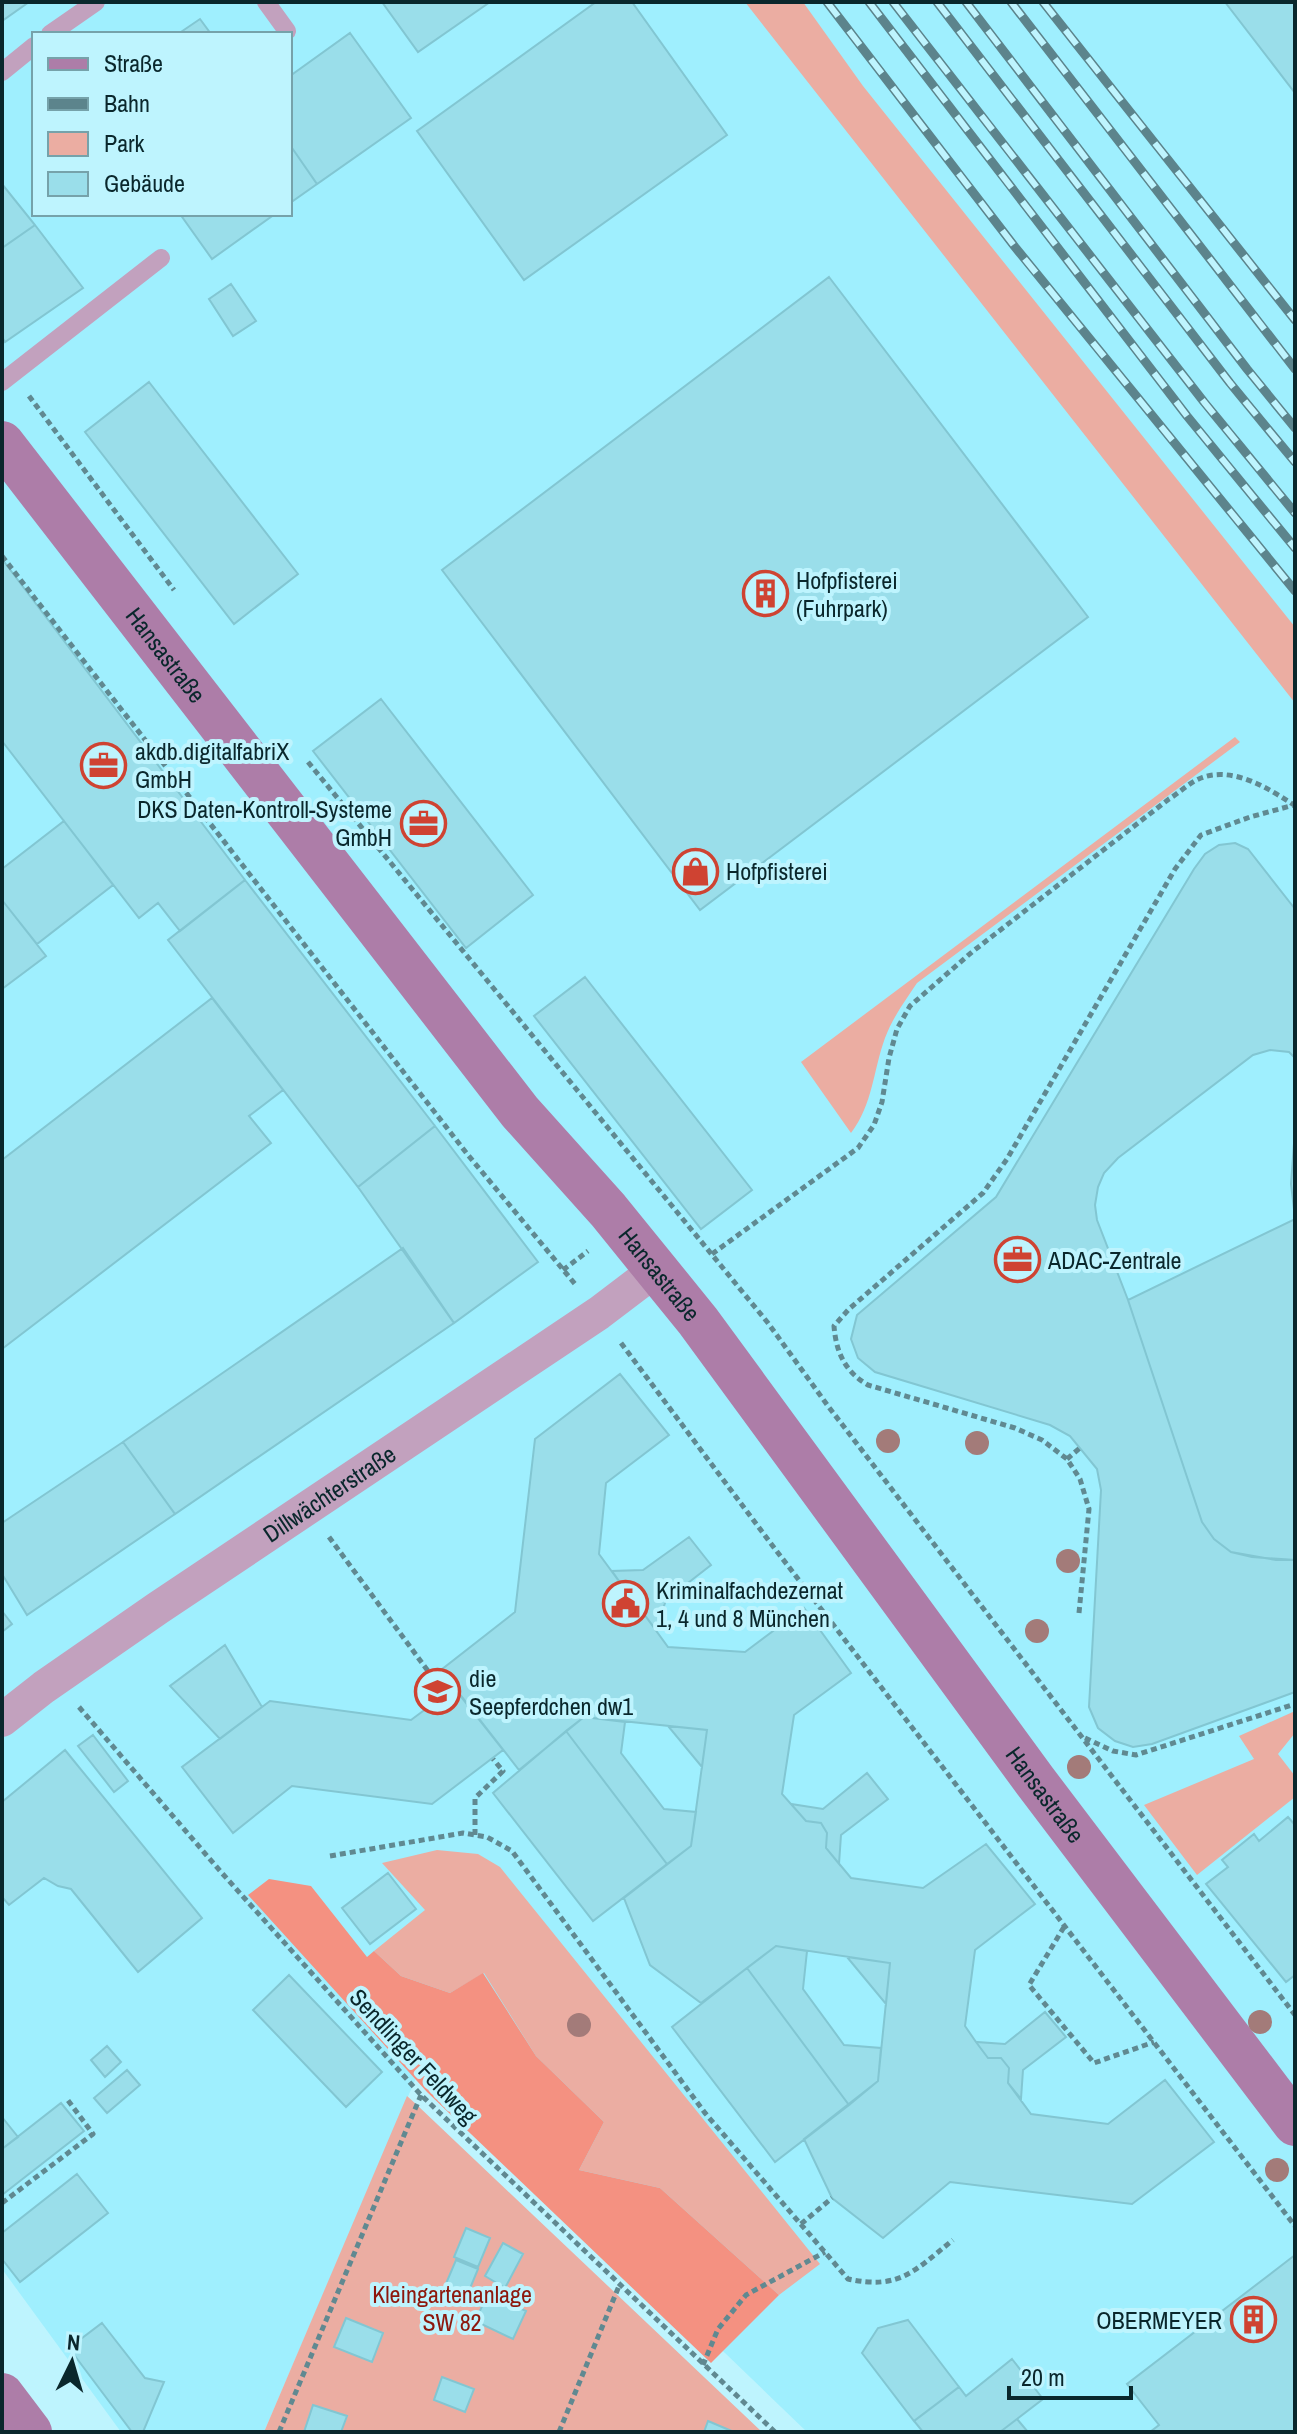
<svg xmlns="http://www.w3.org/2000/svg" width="1297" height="2434" font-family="'Archivo Narrow',sans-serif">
  <rect width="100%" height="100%" fill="#bef4fe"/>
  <path fill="#9feffe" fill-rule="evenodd" d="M2,2H1295V2432H807L725,2353L419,2071L264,2432H121L2,2269ZM34,34H290V214H34Z"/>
  <path fill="#ebada2" d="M745,2H803L863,86L1295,627V703Z
    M1235,737L1240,742L917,983C905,1001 893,1017 885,1038C873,1071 873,1104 851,1133L801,1062Z
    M1295,1711V1733L1278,1754L1295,1776V1797L1197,1875L1144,1805L1254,1759L1239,1736Z
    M437,1850L478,1854L500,1867L820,2264L779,2295L660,2188L579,2170L604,2122L536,2056L484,1973L450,1993L401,1976L374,1951L425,1910L382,1863Z
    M407,2096L417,2105L762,2432H264Z"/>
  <path fill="#f49181" d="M269,1879L311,1886L367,1957L374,1951L401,1976L450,1993L483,1973L536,2056L604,2122L579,2170L660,2188L779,2295L711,2363L427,2092L248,1895Z"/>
  <path fill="#9adeea" stroke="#82c6d2" stroke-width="2" d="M2,2H29L2,21Z
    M382,2H490L418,52Z
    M596,2H632L727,135L524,280L417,131Z
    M1225,2H1295V93Z
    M200,19L211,34H178Z
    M350,33L411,118L317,184L290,145V76Z
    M290,145L317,184L290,203Z
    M2,184L35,225L2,248Z
    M180,214H275L212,259Z
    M35,225L83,288L5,342L2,337V248Z
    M829,277L1088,617L700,910L442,570Z
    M231,284L256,321L233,336L209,299Z
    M149,382L298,574L234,624L85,432Z
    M2,559L245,880L180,931L158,903L139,918L2,741Z
    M381,699L533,895L466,948L313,751Z
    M64,821L113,885L37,944L2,900V869Z
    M1235,843L1248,849L1295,909V1058L1289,1052L1270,1050L1253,1055L1118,1158L1104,1173L1098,1187L1095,1205L1097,1220L1128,1300L1202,1522L1214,1539L1231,1552L1252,1557L1295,1560V1692L1152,1744L1133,1747L1115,1741L1098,1728L1089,1707L1101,1490L1097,1469L1070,1436L1050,1425L875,1372L858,1358L851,1339L857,1315L996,1197L1194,869L1205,854L1219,845Z
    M245,880L435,1126L358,1187L168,940Z
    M2,900L46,956L2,989Z
    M585,977L752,1190L701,1229L534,1016Z
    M212,998L283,1090L249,1116L271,1143L2,1349V1160Z
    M435,1126L538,1262L454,1323L358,1187Z
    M1295,1130V1218L1291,1184Z
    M1295,1219V1560H1276L1231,1552L1214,1539L1202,1522L1128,1300Z
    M403,1248L454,1323L175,1514L123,1442Z
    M620,1374L669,1435L606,1483L599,1554L624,1588H638L648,1599L644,1614L668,1647L745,1652L804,1608L851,1673L794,1715L782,1794L806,1821L821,1823L827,1833L826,1848L851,1878L923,1888L986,1844L1035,1904L975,1950L965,2026L976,2042L988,2058H1001L1009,2068L1008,2083L1031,2114L1108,2124L1165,2080L1214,2142L1132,2204L950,2182L883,2238L832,2198L804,2139L878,2081L890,1963L776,1946L701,2003L650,1965L624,1898L691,1846L707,1730L584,1717L519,1770L441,1670L515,1612L535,1439Z
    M123,1442L175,1514L27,1615L2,1574V1523Z
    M689,1537L711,1565L666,1600L656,1630L644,1614L648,1599L638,1588H624L612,1571L643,1570Z
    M2,1611L12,1624L2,1632Z
    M225,1645L262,1707L220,1739L170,1686Z
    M454,1688L503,1750L432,1804L292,1786L233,1833L182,1767L270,1701L411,1720Z
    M584,1717L625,1722L621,1753L664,1809L696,1812L691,1846L667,1864L566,1731Z
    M668,1726L707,1730L702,1767Z
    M566,1731L667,1864L593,1921L493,1793Z
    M93,1735L128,1781L114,1792L78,1746Z
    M65,1750L202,1918L138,1972L71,1889L58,1886L44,1878L9,1905L2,1897V1802Z
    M867,1773L888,1799L841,1835L839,1864L826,1848L827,1833L821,1823L806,1821L791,1804L823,1809Z
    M1288,1817L1295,1825V1975L1286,1982L1206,1884L1228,1867L1222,1860L1254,1834L1259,1841Z
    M388,1873L416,1909L370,1944L342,1908Z
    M776,1946L807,1951L803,1989L844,2045L881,2048L878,2081L849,2105L747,1968Z
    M847,1957L890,1963L886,2004Z
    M747,1968L849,2105L775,2162L672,2027Z
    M289,1975L382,2072L346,2107L253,2010Z
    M1045,2012L1066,2037L1023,2070L1021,2099L1008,2083L1009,2068L1001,2058H988L976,2042L1005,2044Z
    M107,2046L121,2062L105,2077L91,2060Z
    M127,2070L140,2085L107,2113L94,2098Z
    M61,2103L84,2131L2,2195V2149Z
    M2,2117L18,2137L2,2149Z
    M77,2174L108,2213L20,2282L2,2259V2233Z
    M466,2228L490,2238L478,2267L454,2257Z
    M503,2243L523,2254L505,2288L485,2276Z
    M1295,2255V2432H1150L1159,2425L1127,2384Z
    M456,2260L478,2269L464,2303L442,2293Z
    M488,2294L526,2311L513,2339L475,2321Z
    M346,2318L383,2333L372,2362L334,2347Z
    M908,2320L959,2387L914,2421L862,2353L878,2328Z
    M102,2323L145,2378L164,2382L143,2432H132L69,2348Z
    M1012,2359L1043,2399L1000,2432H923L914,2421L959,2387L966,2396Z
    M442,2377L474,2389L465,2412L434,2400Z
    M313,2405L347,2416L341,2432H304Z
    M1017,2419L1028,2432H1000Z
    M708,2421L734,2432H704Z"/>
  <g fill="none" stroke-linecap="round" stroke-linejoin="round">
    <path stroke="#608991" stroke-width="5" stroke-dasharray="6 4" stroke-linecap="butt" d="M29,396L174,590
      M2,556L468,1155L575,1284
      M308,762L768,1323L828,1406L1295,2015
      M712,1254L858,1148L874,1125L882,1102L889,1058L897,1029L910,1006L972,952L1169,799C1179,793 1190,782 1201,778C1233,766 1268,788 1294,805
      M563,1270L588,1251
      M621,1343L772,1545L1295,2226
      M1067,1459L1081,1447
      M329,1537L445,1694
      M1079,1613L1089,1509L1080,1479L1067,1459L1042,1440L1015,1428L868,1385C845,1372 836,1352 834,1326L849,1309L983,1193L1007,1159L1175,869L1201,835L1250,817L1294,805
      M79,1707L221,1872L421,2095L775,2432
      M1085,1738L1113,1751L1136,1755L1295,1704
      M475,1835V1798L503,1771L493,1759
      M330,1856L463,1833L487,1837L512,1851L705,2113L848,2279C900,2290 914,2271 953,2240
      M1064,1927L1029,1985L1094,2063L1154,2042
      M2,2203L93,2134L67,2099
      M801,2224L832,2198
      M703,2365L718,2329L746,2295L825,2252
      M279,2432L421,2095
      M559,2432L619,2286"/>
    <path stroke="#c2a1be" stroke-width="18" d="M266,2L287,31
      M50,34L96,2
      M2,72L34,46
      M2,382L161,258"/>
    <path stroke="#c2a1be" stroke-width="34" id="s1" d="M2,1720L44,1687L158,1608L599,1313L657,1269"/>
    <g stroke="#ad7da8" stroke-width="44">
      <path id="s2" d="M2,443L520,1112L608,1210L698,1321L1035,1781L1295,2124"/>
      <path d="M2,2395L30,2432"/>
    </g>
    <defs>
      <path id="rail" d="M827,2L1015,247L1295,591
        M869,2L1187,416L1295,548
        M893,2L1204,402L1295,513
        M937,2L1230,383L1295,462
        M966,2L1247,369L1295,428
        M1011,2L1295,369
        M1043,2L1295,320"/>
    </defs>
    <use href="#rail" stroke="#5c848c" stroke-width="9"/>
    <use href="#rail" stroke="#bef4fe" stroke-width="6" stroke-dasharray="18" stroke-linecap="butt"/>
  </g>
  <g fill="#a37b79">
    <circle cx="888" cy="1441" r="12"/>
    <circle cx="977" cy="1443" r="12"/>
    <circle cx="1068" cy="1561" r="12"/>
    <circle cx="1037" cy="1631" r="12"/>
    <circle cx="1079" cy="1767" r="12"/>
    <circle cx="1260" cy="2022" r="12"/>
    <circle cx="579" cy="2025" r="12"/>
    <circle cx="1277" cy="2170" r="12"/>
  </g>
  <defs>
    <symbol id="building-ring" viewBox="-11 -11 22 22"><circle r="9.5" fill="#bef4fe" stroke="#cf4332" stroke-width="1.5"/><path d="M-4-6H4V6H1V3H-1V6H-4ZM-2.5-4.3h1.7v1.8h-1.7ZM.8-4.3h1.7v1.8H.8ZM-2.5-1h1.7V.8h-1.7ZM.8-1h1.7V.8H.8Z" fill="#cf4332"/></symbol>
    <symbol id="office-ring" viewBox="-11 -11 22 22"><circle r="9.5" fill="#bef4fe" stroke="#cf4332" stroke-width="1.5"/><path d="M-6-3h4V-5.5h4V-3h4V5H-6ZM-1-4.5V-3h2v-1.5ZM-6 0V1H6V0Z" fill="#cf4332"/></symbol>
    <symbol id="shop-ring" viewBox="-11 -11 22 22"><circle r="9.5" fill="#bef4fe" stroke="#cf4332" stroke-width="1.5"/><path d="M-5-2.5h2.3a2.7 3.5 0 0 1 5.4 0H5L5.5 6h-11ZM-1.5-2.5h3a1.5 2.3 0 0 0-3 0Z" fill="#cf4332"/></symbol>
    <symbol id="civic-ring" viewBox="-11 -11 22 22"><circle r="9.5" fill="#bef4fe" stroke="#cf4332" stroke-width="1.5"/><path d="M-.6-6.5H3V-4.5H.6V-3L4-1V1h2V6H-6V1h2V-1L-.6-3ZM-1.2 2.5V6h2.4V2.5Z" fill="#cf4332"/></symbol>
    <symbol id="school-ring" viewBox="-11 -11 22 22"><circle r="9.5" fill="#bef4fe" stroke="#cf4332" stroke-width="1.5"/><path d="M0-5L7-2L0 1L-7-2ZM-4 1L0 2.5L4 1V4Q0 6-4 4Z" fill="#cf4332"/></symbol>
  </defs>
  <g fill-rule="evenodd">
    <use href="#building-ring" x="740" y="568" width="51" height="51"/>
    <use href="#office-ring" x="78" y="740" width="51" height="51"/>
    <use href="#office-ring" x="398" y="798" width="51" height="51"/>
    <use href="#shop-ring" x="670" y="846" width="51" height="51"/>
    <use href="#office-ring" x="992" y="1234" width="51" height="51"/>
    <use href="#civic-ring" x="600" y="1578" width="51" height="51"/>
    <use href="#school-ring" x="412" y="1666" width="51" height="51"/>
    <use href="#building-ring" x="1228" y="2294" width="51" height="51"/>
  </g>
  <g text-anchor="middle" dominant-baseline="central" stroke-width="8" stroke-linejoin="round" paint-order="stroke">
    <g font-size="24" fill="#0a272c" stroke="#bef4fe" text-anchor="start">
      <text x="796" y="580">Hofpfisterei<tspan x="796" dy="28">(Fuhrpark)</tspan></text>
      <text x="135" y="751">akdb.digitalfabriX<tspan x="135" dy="28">GmbH</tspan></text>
      <text x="392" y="809" text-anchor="end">DKS Daten-Kontroll-Systeme<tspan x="392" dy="28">GmbH</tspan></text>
      <text x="726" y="871">Hofpfisterei</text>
      <text x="1048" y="1260">ADAC-Zentrale</text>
      <text x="656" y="1590">Kriminalfachdezernat<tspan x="656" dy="28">1, 4 und 8 München</tspan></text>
      <text x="469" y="1678">die<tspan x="469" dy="28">Seepferdchen dw1</tspan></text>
      <text x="1222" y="2320" text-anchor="end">OBERMEYER</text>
    </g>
    <g font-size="24" fill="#0a272c" stroke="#bef4fe">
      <text stroke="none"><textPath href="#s2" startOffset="268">Hansastraße</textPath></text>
      <text stroke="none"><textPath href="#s2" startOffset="1060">Hansastraße</textPath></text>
      <text stroke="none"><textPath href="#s1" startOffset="398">Dillwächterstraße</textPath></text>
      <text stroke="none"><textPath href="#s2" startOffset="1708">Hansastraße</textPath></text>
      <text transform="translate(414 2056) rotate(47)">Sendlinger Feldweg</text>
    </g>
    <g font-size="24" fill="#8d180d" stroke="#bef4fe">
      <text x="452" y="2294">Kleingartenanlage<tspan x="452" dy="28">SW 82</tspan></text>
    </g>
  </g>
  <rect width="1297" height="2434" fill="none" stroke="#0a272c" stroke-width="8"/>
  <rect x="32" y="32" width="260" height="184" fill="#bef4fe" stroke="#76a2aa" stroke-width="2"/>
  <rect x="48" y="58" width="40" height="12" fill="#ad7da8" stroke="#76a2aa" stroke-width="2"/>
  <text x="104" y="72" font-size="24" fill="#0a272c">Straße</text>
  <rect x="48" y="98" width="40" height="12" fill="#5c848c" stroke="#76a2aa" stroke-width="2"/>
  <text x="104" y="112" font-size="24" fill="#0a272c">Bahn</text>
  <rect x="48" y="132" width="40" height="24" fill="#ebada2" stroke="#76a2aa" stroke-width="2"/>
  <text x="104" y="152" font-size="24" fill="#0a272c">Park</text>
  <rect x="48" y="172" width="40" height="24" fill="#9adeea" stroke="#76a2aa" stroke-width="2"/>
  <text x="104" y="192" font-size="24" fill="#0a272c">Gebäude</text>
  <g transform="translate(72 2362) rotate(5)" stroke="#bef4fe" stroke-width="6" paint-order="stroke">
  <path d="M0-6L14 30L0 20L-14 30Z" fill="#0a272c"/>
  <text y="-12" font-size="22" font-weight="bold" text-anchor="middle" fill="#0a272c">N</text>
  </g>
  <path d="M1009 2386v12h122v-12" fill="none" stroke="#0a272c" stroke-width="4"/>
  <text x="1021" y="2386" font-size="24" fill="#0a272c" stroke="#bef4fe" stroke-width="6" paint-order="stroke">20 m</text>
</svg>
